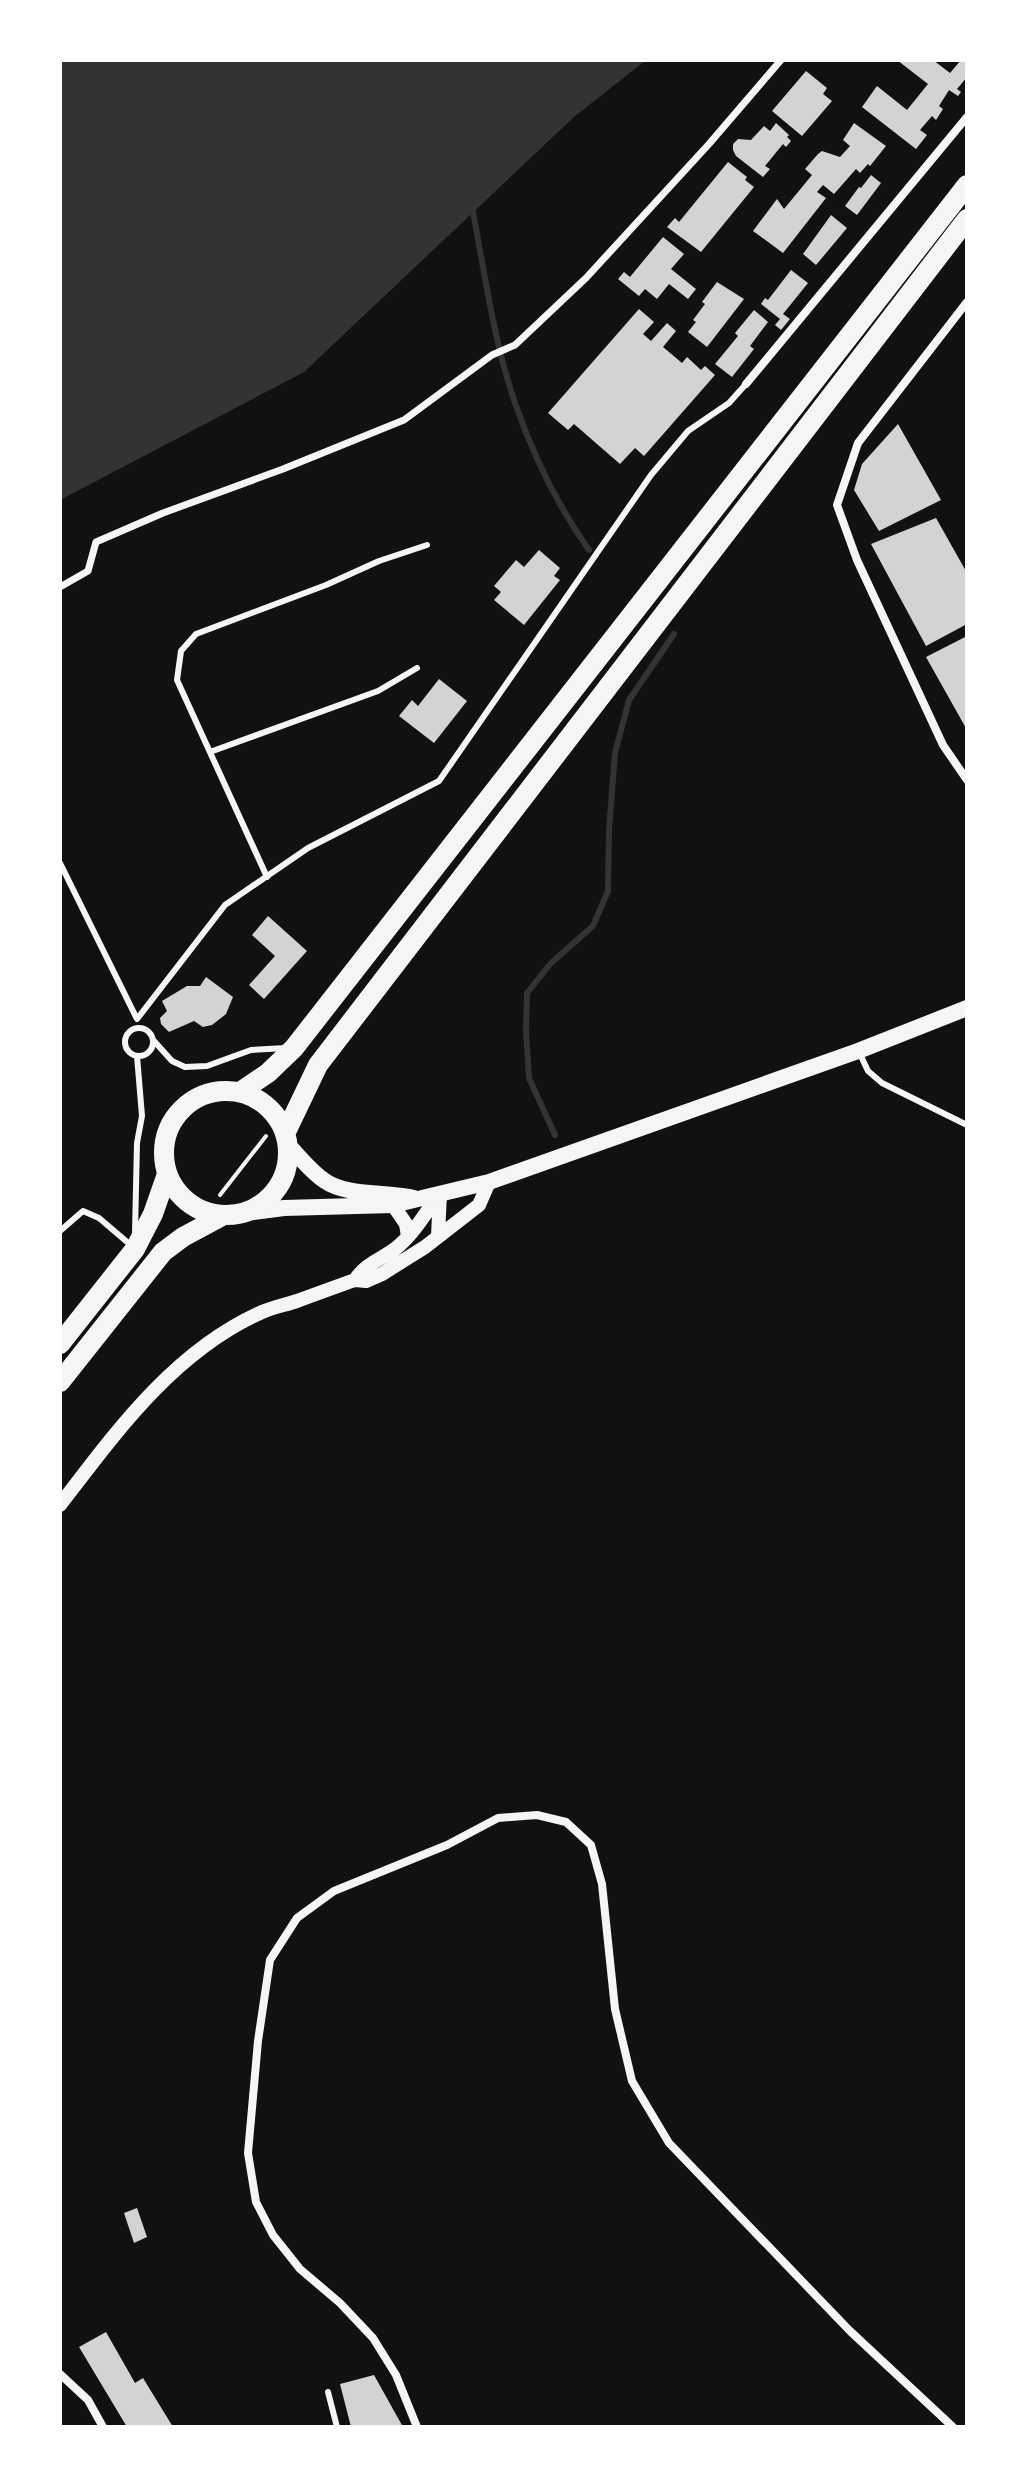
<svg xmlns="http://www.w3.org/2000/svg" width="1027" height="2487" font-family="Barlow,sans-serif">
  <rect width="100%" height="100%" fill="#111"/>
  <path fill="#333" d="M60,60H646L574,117L304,372L60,500Z"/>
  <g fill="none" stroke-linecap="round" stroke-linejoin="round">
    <path stroke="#333" stroke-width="6" d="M473,212C485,275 494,342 515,403C533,455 557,505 589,550
      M555,1135L529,1078L526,1031L527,993L551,963L593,926L608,891L609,830L615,753L629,700L674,634"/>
  </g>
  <path fill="#d3d3d3" d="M897,60H933L950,73L961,60H967V77L957,89L961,92L958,96L949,90L939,106L943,109L936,120L932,116L920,130L927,135L916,149L862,107L877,86L907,110L928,84Z
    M806,71L827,88L823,94L832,101L802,136L772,111Z
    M776,123L789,135L787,137L791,141L786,147L783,144L765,166L770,169L763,177L736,156L733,150V144L738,139L751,140L764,126L770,131Z
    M854,123L886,146L870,166L868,164L860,173L856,169L834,194L823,185L817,192L826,198L783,253L753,231L777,199L784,209L812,175L805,169L818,154L822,151L840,157L850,146L843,140Z
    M728,162L747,177L745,180L754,187L701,252L667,227L675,218L679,222Z
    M871,175L881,183L857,215L845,206L859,187L861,188Z
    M831,215L847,228L816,265L803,254Z
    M663,237L684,254L671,269L696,289L688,299L669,284L657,299L645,289L639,296L618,279L624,272L630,277Z
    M791,270L808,283L783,314L790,319L781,330L775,325L780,319L761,304L765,298L768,300Z
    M717,282L744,299L707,347L688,332L696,322L693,320L705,304L702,302Z
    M639,309L654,322L643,334L651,341L667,323L676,331L663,347L682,363L687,357L701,370L705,366L715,375L644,456L635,448L620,464L574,424L568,430L548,413Z
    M754,310L768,322L750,346L754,349L732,377L715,364L738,336L735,333Z
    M898,424L941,500L879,531L854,490L862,464Z
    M936,518L967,573V624L926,646L871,544Z
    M539,550L560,568L554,576L560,580L524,625L494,600L501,592L494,586L516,560L524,567Z
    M967,636V730L926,657Z
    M439,679L467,701L434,743L399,716L412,700L418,706Z
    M268,916L307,951L264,999L249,985L275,956L252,935Z
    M206,977L233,997L226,1014L212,1025L203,1027L194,1021L169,1032L161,1024L160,1018L167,1011L162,1001L187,986H200Z
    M137,2208L147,2237L134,2243L124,2213Z
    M106,2332L135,2383L143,2378L173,2427H127L79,2347Z
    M374,2375L403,2427H351L340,2384Z"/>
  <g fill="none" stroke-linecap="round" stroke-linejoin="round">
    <path stroke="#f5f5f5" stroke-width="4" d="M220,1195L266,1136"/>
    <path stroke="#f5f5f5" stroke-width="6" d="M210,752L378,691L417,668
      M60,863L137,1019L225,905L308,848L439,781L651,475L688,431L729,403L746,384
      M267,877L177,680L181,651L196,634L326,585L379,561L427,545
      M125 1042a14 14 0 1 1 28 0a14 14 0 1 1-28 0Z
      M154,1041L172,1061L185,1067L207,1066L251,1050L286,1048
      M860,1054L868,1071L882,1083L967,1125
      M60,1231L83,1211L99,1218L133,1247
      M135,1232L137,1143L142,1116L137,1056
      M328,2392L337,2427"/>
    <path stroke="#f5f5f5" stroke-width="7" d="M60,587L88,571L96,542L163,513L283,469L404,420L492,355L515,345L586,278L709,144L781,60"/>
    <path stroke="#f5f5f5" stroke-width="8" d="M967,302L858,443L837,505L857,560L943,745L967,780
      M746,384L967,117
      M60,2374L88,2400L103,2427
      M417,2427L396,2375L373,2338L340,2303L300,2269L273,2235L256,2202L248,2153L258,2041L270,1960L297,1918L334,1891L447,1845L498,1818L537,1815L566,1822L591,1845L602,1884L615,2009L632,2081L669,2143L850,2331L953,2427"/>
    <path stroke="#f5f5f5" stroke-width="14" d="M393,1205L406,1224L408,1236
      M438,1236L440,1193
      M355,1280C365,1264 380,1260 395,1249C414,1234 426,1212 440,1193
      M60,1505C116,1432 174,1351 262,1312C273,1307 285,1305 297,1301C316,1294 335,1287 355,1280L366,1281L382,1274L425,1247L479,1205L489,1182"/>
    <path stroke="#f5f5f5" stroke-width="16" d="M288,1145C300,1157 311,1172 325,1181C346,1196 389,1192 414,1198
      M237,1214L284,1208L393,1205L489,1182L858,1051L967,1008"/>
    <path stroke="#f5f5f5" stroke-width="20" d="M164 1153a62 62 0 1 1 124 0a62 62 0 1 1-124 0Z
      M240,1092L268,1073L294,1048L967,185
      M285,1134L318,1065L967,219
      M60,1344L135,1249L153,1214L167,1174
      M60,1382L163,1252L183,1237L224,1215"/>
  </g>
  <rect width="1027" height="2487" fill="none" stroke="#ffffff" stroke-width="124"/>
</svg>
